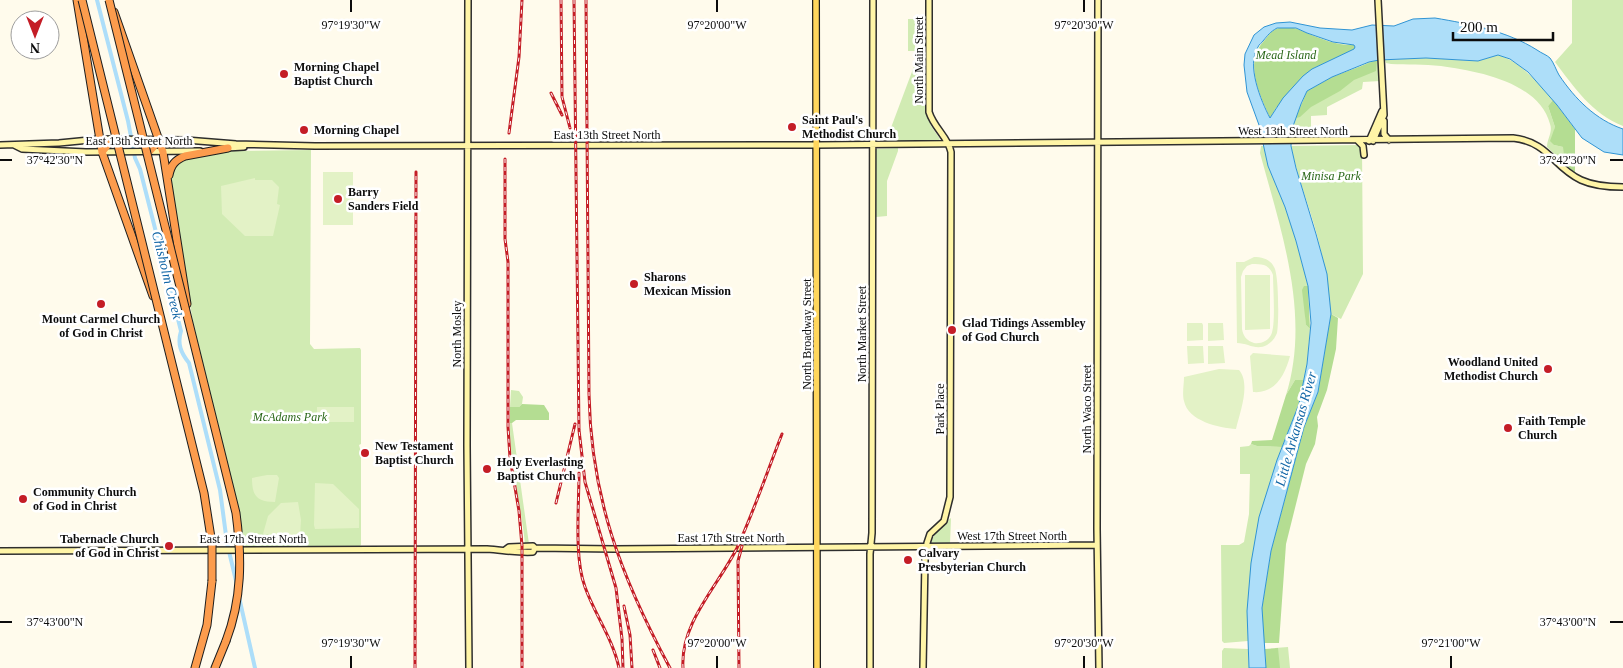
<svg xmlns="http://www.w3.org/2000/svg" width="1623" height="668" font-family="Georgia,serif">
  <rect width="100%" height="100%" fill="#fffbec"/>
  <path fill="#d1ebb3" d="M1572,0H1623V126C1592,114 1574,87 1555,62L1572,43Z
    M908,19H915V51H908Z
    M926,41V113L931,126L940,139L938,141H886L916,61Z
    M1498,55C1522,62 1536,82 1553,100L1548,106L1555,127L1553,138L1554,145L1563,147L1564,163L1547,147C1547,139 1553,132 1550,124C1539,82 1477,71 1441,66C1424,64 1407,65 1391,64L1386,63L1385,60L1426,58L1478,61Z
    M1379,60L1380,81L1363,82L1362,89L1327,107V115L1311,116V136L1292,137V129L1301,104L1369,62Z
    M1360,145L1362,147L1363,274L1341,319L1331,314C1328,287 1324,261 1317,235C1309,205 1297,176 1291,146Z
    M1261,146H1264L1268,166L1285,207L1296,241L1308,286H1304L1306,325L1310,329L1307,364L1304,380H1295L1286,395C1311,315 1281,231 1260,153Z
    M898,148V151L887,181V216L876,217L875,149Z
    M311,150L310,344L314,349L360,348L361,350V444L359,445L361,452V545L359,547L243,546L236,497L193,322L171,194V173L180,160L226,151Z
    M511,390L519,391L523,397L522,404L519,407H510Z
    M510,423H512L529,544H525C521,503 509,464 510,423Z
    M1251,444L1257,446L1282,447C1258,512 1247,571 1248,641L1224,643L1222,641L1221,545H1239L1244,542L1249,514L1250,474H1240V447L1249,446Z
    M951,518L950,544H931C932,535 944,523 951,518Z
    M1288,647L1290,668H1279L1275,648Z
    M1224,648L1248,649L1249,668H1222V651Z"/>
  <path fill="#b4dd92" d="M1288,27C1296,28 1300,30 1307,33C1321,39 1339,46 1354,45L1355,47V49L1312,69L1276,108L1270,118C1260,95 1244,64 1263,42C1272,31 1272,28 1288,27Z
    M1377,60L1376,71L1354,80L1340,91L1311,107L1300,117L1296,118L1307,91L1332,77Z
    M1553,100L1575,129V173L1564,163L1563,147L1554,145L1550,141L1555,127L1548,106Z
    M1304,286H1308L1310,329L1306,325L1302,290Z
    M1331,314L1338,318L1336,349L1327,390L1317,417L1318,426L1315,444L1306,464L1286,544L1279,643H1264L1262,630V608L1271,551L1304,427L1318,392Z
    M1295,380H1304L1299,404L1282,447L1257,446L1251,444L1252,441L1272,440L1286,395Z
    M522,404L544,405L549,413V420H516L512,423H510V407H519Z
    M1278,648L1280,668H1266L1265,649Z"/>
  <path fill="#e3f2c6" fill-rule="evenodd" d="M323,172H353V225H323Z
    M255,178V180H272L279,187L277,204L280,205L273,236H245L222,214L221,186Z
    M1254,257C1262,257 1270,259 1274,267C1279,274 1279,324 1277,333C1275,338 1272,342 1267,345C1256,351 1248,343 1237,343L1236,262H1244ZM1252,264C1262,264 1269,264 1273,275C1273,287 1276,326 1271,335C1268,341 1261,344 1254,343C1247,341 1243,336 1242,329L1241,277L1243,271L1247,266Z
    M1245,275H1270V329L1245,330Z
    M1187,323H1202L1203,325V340L1187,341Z
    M1208,323H1223L1224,340L1208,341Z
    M1187,346H1203L1204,363L1188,364Z
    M1208,346H1223L1225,363L1208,364Z
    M1253,353L1290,356C1285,375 1275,394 1253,392L1250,356Z
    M1219,369L1239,370C1251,384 1240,412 1236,429C1219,428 1188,421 1184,401C1182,394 1184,384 1184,377Z
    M317,407H354V422H317Z
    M267,475H277L279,478L275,502C257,502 252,496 252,478Z
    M315,483L333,484L359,509V528L315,529L314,525Z
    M298,502L301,520L300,536L263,534L268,516L281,503Z"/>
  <path fill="#addef9" stroke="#3094d4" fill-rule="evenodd" d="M1435,18C1470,24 1507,31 1537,50C1541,53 1547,55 1550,58C1554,63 1556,70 1559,75C1575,99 1596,120 1623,129V155L1604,152L1582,138L1557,105L1528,72L1510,59L1498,55L1478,61L1426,58L1379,60L1369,62L1332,77L1307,91L1301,104L1292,129L1291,146L1296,168L1316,234L1327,274L1331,314L1318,392L1304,427L1271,551L1262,608L1266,668H1249L1247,611L1251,563L1259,517L1277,460L1299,404L1307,364L1311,323L1308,286L1296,241L1285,207L1268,166L1259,125L1247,92L1244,65L1245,54L1254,35L1264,27L1276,23L1290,22L1320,28L1352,30L1372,25L1394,26L1413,19ZM1277,28H1296L1307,33L1333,42L1354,45L1355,47L1354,49L1312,69L1303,76L1283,98L1270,118C1261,101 1246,65 1258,47C1259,44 1262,43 1263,41C1268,35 1270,32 1277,28Z"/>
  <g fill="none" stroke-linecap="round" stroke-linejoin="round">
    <path stroke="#3094d4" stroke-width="1" d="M255,666L256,668"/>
    <path stroke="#addef9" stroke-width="4" d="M97,0L128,121L135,158L140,169L181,331C177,344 181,353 189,363L220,490L227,543L237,585
      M239,597L255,668"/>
    <defs>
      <path id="secondary" d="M468,0L467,446L469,668
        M1098,0L1097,529L1099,668
        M1384,121V134L1389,140
        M1358,141L1363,146L1364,155
        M1369,141L1382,111
        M1373,141L1384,115L1378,0
        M0,145L59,143L100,139L186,140L236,144L315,146L817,145L1513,138C1549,142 1553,167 1581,180C1594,186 1609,187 1623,187
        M14,145L22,149L86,152L200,151
        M226,148L244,147
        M505,550L509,547L533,546L535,548L615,549L1097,545
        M0,551L487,549C503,550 516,553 533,552L535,548
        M870,668V554L872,533L873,0
        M923,668L925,560L927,543L930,534L944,521L950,497L951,152C948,137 934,128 929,112V0"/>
      <path id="primary" d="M816,0L817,668"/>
      <path id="highway" d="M77,0L102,152L153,296
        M114,12L163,152L187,304
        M102,152L111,141L117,139
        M149,152L160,140
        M169,175C171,165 175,160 185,156L228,148
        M195,668L207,625L212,581
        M215,668L226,641"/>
    </defs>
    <use href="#secondary" stroke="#2e2e2e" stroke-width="8"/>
    <use href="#primary" stroke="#1d1d1d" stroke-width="8"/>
    <use href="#highway" stroke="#1d1d1d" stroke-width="9"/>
    <use href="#secondary" stroke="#fff5a7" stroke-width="5"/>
    <use href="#primary" stroke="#ffd65c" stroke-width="5.5"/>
    <use href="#highway" stroke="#fc9c4d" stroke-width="7"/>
    <defs>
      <path id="rail" d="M561,0L562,97L570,128
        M574,0L579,430L585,482L616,588L622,639L623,668
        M586,0L589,394C591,498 621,577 670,668
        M551,93L562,115
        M509,133L519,57L522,0
        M505,159V239L508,262V427L510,458L519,511L522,546V668
        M579,473C579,506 574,558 585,587C595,615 613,639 619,668
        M556,503L575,424
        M624,606L630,635L632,668
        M653,650L660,668
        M415,668L416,172
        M683,668C680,623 718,586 737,548C754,511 767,472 782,434
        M739,668L738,561L742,546"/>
    </defs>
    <use href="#rail" stroke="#c41d26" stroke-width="3"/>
    <use href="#rail" stroke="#fff" stroke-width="1" stroke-dasharray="4" stroke-linecap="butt"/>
    <defs>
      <path id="highway-bridge" d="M82,0L204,493L212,544V581
        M109,0L236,513C242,558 242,599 226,641"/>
    </defs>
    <use href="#highway-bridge" stroke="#1d1d1d" stroke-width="9" stroke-linecap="butt"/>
    <use href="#highway-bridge" stroke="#fc9c4d" stroke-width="7"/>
  </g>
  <path fill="none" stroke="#0c0c0c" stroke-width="2" d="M351,0V12M717,0V12M1084,0V12M0,160H12M1610,160H1623M0,622H12M1610,622H1623M351,656V668M717,656V668M1084,656V668M1451,656V668"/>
  <g fill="#c41d26" stroke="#fff" stroke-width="2">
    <circle cx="284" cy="74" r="5"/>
    <circle cx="792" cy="127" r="5"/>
    <circle cx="304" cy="130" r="5"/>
    <circle cx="338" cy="199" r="5"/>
    <circle cx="634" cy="284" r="5"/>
    <circle cx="101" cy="304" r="5"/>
    <circle cx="952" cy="330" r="5"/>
    <circle cx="1548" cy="369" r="5"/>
    <circle cx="1508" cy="428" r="5"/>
    <circle cx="365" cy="453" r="5"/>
    <circle cx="487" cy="469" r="5"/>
    <circle cx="23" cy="499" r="5"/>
    <circle cx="169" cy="546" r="5"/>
    <circle cx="908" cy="560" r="5"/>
  </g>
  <g text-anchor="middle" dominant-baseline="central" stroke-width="5" stroke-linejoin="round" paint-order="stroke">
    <g font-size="12" font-style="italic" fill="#2a6719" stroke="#fff">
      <text x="1286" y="55">Mead Island</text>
      <text x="1331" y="176">Minisa Park</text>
      <text x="290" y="417">McAdams Park</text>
    </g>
    <g font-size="12" fill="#0c0c0c" stroke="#fff">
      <text transform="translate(919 60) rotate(-90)">North Main Street</text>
      <text x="1293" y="131">West 13th Street North</text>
      <text x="607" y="135">East 13th Street North</text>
      <text x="139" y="141">East 13th Street North</text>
      <text transform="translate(457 334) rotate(-90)">North Mosley</text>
      <text transform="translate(807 334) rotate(-90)">North Broadway Street</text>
      <text transform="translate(862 334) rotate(-90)">North Market Street</text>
      <text transform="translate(940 409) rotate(-90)">Park Place</text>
      <text transform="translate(1087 409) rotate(-90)">North Waco Street</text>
      <text x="1012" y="536">West 17th Street North</text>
      <text x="731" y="538">East 17th Street North</text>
      <text x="253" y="539">East 17th Street North</text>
    </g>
    <g font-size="12" font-weight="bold" fill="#0c0c0c" stroke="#fff" text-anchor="start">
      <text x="294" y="67">Morning Chapel<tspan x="294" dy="14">Baptist Church</tspan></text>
      <text x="802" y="120">Saint Paul's<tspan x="802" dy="14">Methodist Church</tspan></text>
      <text x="314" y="130">Morning Chapel</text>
      <text x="348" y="192">Barry<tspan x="348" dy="14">Sanders Field</tspan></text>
      <text x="644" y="277">Sharons<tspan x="644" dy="14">Mexican Mission</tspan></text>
      <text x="101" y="319" text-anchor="middle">Mount Carmel Church<tspan x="101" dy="14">of God in Christ</tspan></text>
      <text x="962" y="323">Glad Tidings Assembley<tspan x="962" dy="14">of God Church</tspan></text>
      <text x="1538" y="362" text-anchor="end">Woodland United<tspan x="1538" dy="14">Methodist Church</tspan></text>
      <text x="1518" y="421">Faith Temple<tspan x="1518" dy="14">Church</tspan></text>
      <text x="375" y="446">New Testament<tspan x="375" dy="14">Baptist Church</tspan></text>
      <text x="497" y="462">Holy Everlasting<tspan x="497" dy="14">Baptist Church</tspan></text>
      <text x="33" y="492">Community Church<tspan x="33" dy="14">of God in Christ</tspan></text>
      <text x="159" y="539" text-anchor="end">Tabernacle Church<tspan x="159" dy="14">of God in Christ</tspan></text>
      <text x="918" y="553">Calvary<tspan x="918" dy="14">Presbyterian Church</tspan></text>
    </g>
    <g font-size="14" font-style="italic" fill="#0f64a5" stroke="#fff">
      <text transform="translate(167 275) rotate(76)">Chisholm Creek</text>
      <text transform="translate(1296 429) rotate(-74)">Little Arkansas River</text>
    </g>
  </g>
  <g font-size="12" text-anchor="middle" fill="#0c0c0c" stroke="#fff" stroke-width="5" stroke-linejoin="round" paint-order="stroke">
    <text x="351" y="29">97°19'30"W</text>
    <text x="717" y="29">97°20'00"W</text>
    <text x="1084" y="29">97°20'30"W</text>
    <text x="1568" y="164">37°42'30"N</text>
    <text x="55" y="164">37°42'30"N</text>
    <text x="1568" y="626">37°43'00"N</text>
    <text x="55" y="626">37°43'00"N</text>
    <text x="351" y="647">97°19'30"W</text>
    <text x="717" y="647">97°20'00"W</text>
    <text x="1084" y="647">97°20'30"W</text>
    <text x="1451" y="647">97°21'00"W</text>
  </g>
  <g transform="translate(35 35) rotate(180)"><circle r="24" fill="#ffffff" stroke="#9e9e9e"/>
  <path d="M0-4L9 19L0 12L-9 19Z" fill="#c41d26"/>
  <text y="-8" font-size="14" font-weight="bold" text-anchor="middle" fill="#0c0c0c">N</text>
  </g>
  <path d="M1453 32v8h100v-8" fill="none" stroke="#0c0c0c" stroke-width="2.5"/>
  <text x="1460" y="32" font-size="15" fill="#0c0c0c" stroke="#ffffff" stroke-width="4" paint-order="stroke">200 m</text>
</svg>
